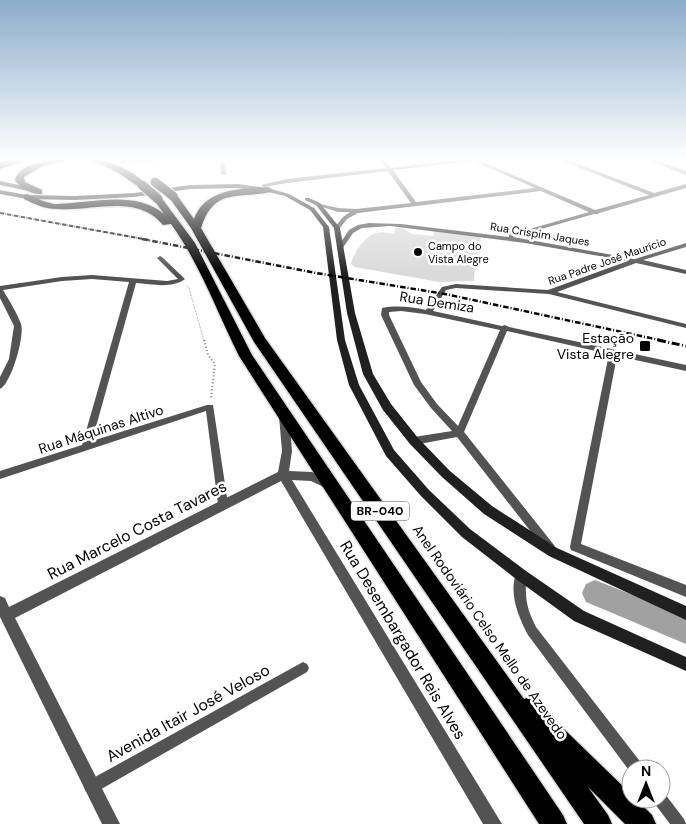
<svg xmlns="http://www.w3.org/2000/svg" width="686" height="824" font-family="'DM Sans',sans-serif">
  <rect width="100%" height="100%" fill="#fff"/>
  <path fill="#dadada" d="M395,228H402L412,234L433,236L434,231L481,237C479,252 474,266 474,281L439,282L355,267L351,264C353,254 365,235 377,233C382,232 389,233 394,234Z"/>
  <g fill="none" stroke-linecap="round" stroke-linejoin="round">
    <path fill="#a1a1a1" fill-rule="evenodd" d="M595,580L686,616V644L586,602L582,593L586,584Z"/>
    <defs>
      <path id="motorway" d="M16,159H30L0,169V163Z
        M55,159H73L43,166L24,177L25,182L42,190V194C32,195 20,188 15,180C18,166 42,161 55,159Z
        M89,159C109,159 132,170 147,185L142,188L139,187L117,172Z
        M268,187L273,190L271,192C238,199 214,187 201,228L265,338L524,699L527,698L535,701L631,794V799H636L652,815L656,824H625L588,787L608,815L612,824H584L254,342L191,228L168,196L173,193L176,194L194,219C206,188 240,189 268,187Z
        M27,194L43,201L54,204C88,204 135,189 164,214L153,199L158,196L161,197L195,243L252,355L563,815L567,824H539L239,356C217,312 200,264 171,224L163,225C136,193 93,212 57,209C45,209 34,204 24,199V195Z"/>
    </defs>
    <use href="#motorway" stroke="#dbdbdb" stroke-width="3"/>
    <path stroke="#757575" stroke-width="1" stroke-dasharray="0.5 1" stroke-linecap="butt" d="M186,285L189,288L204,341"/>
    <path stroke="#757575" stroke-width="2" stroke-dasharray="1 2.5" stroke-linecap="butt" d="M204,340L208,355L215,364L211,398"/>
    <path stroke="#535353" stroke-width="2.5" d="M0,163L5,159"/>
    <path fill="#535353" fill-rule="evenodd" d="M149,159H179L177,160L122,163L120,162L122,161Z
      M220,159H224L226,175L221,174Z
      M380,159H385L391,168L468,159H483L480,161L595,210L649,195L558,159H565L654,193L686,184V188L599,213L598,214H594L513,237L635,259L686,243V247L643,260L686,270V274L636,263L557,292L686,324V328L549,294L456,288L446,290L433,311L502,326L505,325L509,327L686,365V371L617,356L581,544L686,585V597L571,550L570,547L609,354L507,331L464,432L554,545L555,548L554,551L550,553L546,551L457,437L414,445L411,443L409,441L411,439L414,437L452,431L431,408L414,385L381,315L382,308C397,305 412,307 426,310L442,287L456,284L548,290L628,261L525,243L390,226L362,228L353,233L342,249L337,248L349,230L358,225L369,223L401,224L509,237V235L589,212L541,191L358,213L347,219L339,229L337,230L334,228L335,227L343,217L350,212H338L316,205V203L338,208L356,209L411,203L388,171L287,183L264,187L261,185L287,179L386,168ZM474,161L535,188L416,202L393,170ZM401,311L425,314L500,330L458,426L437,404L421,382L389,315V312Z
      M646,159H653L686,171V175Z
      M160,256L162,257L185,279C172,289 151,284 136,283L92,441L207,405H213L228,504L227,507L223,508L219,507L218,504L206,411L0,479V471L82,445L129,282L92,279L62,281L3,290C9,300 17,313 21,324C25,336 11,384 0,389V377L9,359L14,326L0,298V286L62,277L92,275L167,281L178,279L157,258Z
      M521,570L525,571C528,578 525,585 526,592C526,605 530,615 536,627L642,764L644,769H631V773L528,635C518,616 508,592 517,571Z
      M303,662L307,664L309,668L307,672L96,792L91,794L86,792L84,787L86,782Z
      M661,792L665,794L684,819L686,824H670L655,804L653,799H661Z"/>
    <path fill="#535353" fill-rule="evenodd" d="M284,412L289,416L292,451L289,471L312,472L334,482L336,485L334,488L330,490L311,481L292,480L502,824H483L281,481L15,618L120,824H102L0,617V596L5,598L9,607L278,472L282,451L279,416Z"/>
    <path fill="#202020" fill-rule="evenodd" d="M0,181L38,189L41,191L38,193L0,185Z
      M238,184L268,188L289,194L314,208L329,227L345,340L359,385L394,450L429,490L470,529L526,571L584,611L686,657V671L574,621L516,579L462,537L421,496L386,456L349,385L337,340L323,227L310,210L285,196L268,192L238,188L190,189L134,197L75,200L27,199L0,194V190L27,195L75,196L134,193L190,185Z
      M305,198H309L320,203L340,228L355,313L373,374L391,404L418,438L450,471L492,506L557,548L686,606V620L549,556L484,514L442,477L410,444L383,410L363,374L347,313L334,228L316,205L305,200Z"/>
    <use href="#motorway" fill="#000" fill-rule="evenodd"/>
    <path stroke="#000" stroke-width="2" stroke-dasharray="4.5 1 0.5 1" stroke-linecap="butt" d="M0,213L149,240"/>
    <path stroke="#000" stroke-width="2.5" stroke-dasharray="5.5 2 1 2" stroke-linecap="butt" d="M142,239L316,273L445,294L664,341"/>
    <path stroke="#000" stroke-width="3" stroke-dasharray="8 2.5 1 2.5" stroke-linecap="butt" d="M658,340L686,346"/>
    <defs>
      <path id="motorway-bridge" d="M155,182L173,196
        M142,185L158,199"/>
    </defs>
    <use href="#motorway-bridge" stroke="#dbdbdb" stroke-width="11" stroke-linecap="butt"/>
    <use href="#motorway-bridge" stroke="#000" stroke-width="9"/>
  </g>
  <linearGradient id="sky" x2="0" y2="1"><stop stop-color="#8baccc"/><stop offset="0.58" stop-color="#fff"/><stop offset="1" stop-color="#fff" stop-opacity="0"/></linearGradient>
  <rect width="686" height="274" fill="url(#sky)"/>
  <g fill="#000" stroke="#fff" stroke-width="2">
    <circle cx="418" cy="252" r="5"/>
    <rect x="639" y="340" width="12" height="12" rx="2.5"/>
  </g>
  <g text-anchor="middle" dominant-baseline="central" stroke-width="5" stroke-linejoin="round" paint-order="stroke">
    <g font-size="11" fill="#000" stroke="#fff">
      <text transform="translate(540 234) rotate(9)">Rua Crispim Jaques</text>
      <text transform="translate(607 261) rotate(-19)">Rua Padre José Maurício</text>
    </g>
    <g font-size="11" fill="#000" stroke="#fff" text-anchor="start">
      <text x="428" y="246">Campo do<tspan x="428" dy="13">Vista Alegre</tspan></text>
    </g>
    <rect fill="#fff" stroke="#4c4c4c" stroke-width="1" x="351" y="501.5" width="58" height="19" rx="4"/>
    <g font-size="12" font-weight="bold" fill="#000">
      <text x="380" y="511">BR-040</text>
    </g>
    <g font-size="14" fill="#000" stroke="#fff">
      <text transform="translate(437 302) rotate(9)">Rua Demiza</text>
      <text transform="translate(101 429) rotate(-18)">Rua Máquinas Altivo</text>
      <text transform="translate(490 632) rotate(55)">Anel Rodoviário Celso Mello de Azevedo</text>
    </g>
    <g font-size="14" fill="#000" stroke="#fff" text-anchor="end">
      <text x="634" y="338">Estação<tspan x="634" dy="16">Vista Alegre</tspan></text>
    </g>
    <g font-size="16" fill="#000" stroke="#fff">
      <text transform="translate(137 530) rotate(-27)">Rua Marcelo Costa Tavares</text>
      <text transform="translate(403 640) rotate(59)">Rua Desembargador Reis Alves</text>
      <text transform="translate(188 713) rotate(-29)">Avenida Itair José Veloso</text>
    </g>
  </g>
  <g transform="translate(646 784)"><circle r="24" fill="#ffffff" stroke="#999999"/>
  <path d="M0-4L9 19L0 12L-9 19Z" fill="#000000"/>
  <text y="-8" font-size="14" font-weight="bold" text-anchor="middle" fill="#000000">N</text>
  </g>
</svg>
